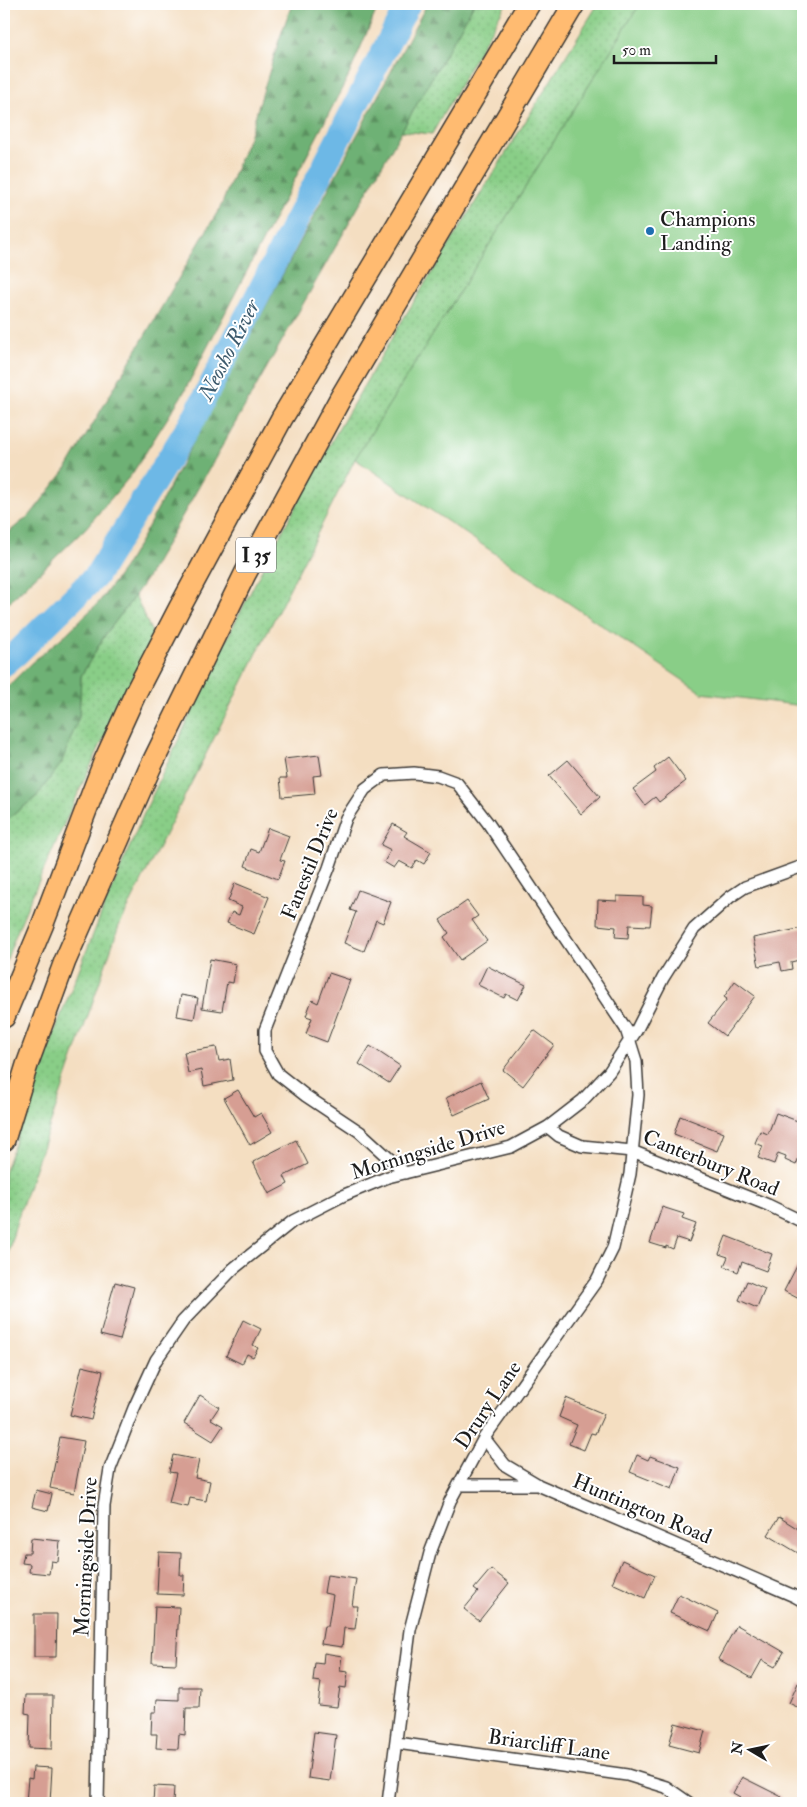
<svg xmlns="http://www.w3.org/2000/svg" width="807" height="1807" font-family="'IM FELL Double Pica',serif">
  <defs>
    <pattern id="grass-dots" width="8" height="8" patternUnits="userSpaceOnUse" patternTransform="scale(1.25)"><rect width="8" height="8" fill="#89ce87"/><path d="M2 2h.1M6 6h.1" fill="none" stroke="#76b074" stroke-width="1.8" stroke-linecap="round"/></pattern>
    <pattern id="forest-firs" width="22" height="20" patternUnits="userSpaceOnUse" patternTransform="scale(1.25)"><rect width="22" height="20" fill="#6eb174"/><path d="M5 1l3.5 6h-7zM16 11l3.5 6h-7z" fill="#5a8f5e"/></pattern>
  </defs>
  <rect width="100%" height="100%" fill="#fff"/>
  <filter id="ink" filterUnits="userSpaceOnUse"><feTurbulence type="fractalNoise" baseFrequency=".02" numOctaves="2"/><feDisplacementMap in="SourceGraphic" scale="10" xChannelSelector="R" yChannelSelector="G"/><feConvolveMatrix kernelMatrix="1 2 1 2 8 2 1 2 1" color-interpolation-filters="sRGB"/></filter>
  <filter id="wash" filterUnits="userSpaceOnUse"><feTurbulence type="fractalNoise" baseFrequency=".0096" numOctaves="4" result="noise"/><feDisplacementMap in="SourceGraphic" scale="20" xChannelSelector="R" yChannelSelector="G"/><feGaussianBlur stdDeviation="1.12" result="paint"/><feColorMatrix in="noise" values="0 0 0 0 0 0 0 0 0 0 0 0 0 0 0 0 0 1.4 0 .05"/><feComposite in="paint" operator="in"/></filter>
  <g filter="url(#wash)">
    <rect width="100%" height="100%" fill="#f4dec1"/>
    <path fill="url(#grass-dots)" stroke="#527552" d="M474,4H506L432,134L401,131Z
      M598,4H640L355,459L119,926L17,1220L4,1269V1173L59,1020L104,907L145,811L217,658L272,550L334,437L397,329Z
      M135,595L154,637C118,706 85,777 53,849C36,888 17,927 4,968V822L36,797L79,717L81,676L105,635Z"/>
    <path fill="url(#forest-firs)" stroke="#456648" d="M292,4H379L349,75L184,392L132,474L85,529L4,607V536L31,514L67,468L221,206L249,137L279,40Z
      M427,4H474L147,578L126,608L105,635L81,676L79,717L61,764L36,797L4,822V690L30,664L66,634L99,602L124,568L142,538Z"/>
    <path fill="#89ce87" stroke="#527552" d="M640,4H803V706L702,693L355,459Z"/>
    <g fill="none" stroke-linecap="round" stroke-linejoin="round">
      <path stroke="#6db8e6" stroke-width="25" d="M4,664L16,654L96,576L194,418L408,4"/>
    </g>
    <g id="blocks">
      <path fill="#d69e93" d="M319,755L322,775L313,776L315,794L282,797L280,778H287L284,759Z
        M668,757L686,781L659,802L655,797L645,805L633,789L656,772L654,768Z
        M568,760L600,797L581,814L549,776Z
        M393,824L407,832L404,836L431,852L424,864L417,860L412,868L399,861L394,868L384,862L391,850L381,845Z
        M268,828L289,836L280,860L285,861L278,879L245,866L251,849L259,852Z
        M235,883L269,897L254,934L227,923L232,912L239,915L242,907L228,901Z
        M358,890L391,902L383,923L376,920L364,951L344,943L356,912L350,910Z
        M617,896L643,897V905L652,906L650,926L629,925L628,938L615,937L616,927L597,925L598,900L617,901Z
        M467,901L478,916L472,920L487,941L460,960L444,937L449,933L440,920Z
        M803,928V959L791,962L792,969L782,971L780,962L759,966L753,938Z
        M210,959L236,964L233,983L227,982L222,1011L202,1008Z
        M487,966L526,985L518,1000L506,994L504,998L478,985Z
        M329,973L350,980L327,1042L306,1034L312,1018L306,1016L312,1000L318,1003Z
        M735,981L755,996L725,1036L708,1023L727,999L724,997Z
        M181,995L198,998L194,1019L177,1016Z
        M534,1030L554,1045L523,1086L503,1070Z
        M370,1046L400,1066L389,1083L359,1064Z
        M216,1047L219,1061L230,1059L233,1080L204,1086L201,1070L188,1073L184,1052Z
        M481,1081L489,1099L454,1115L446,1098Z
        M238,1090L254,1117L261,1113L272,1132L250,1145L224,1098Z
        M776,1113L803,1123L800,1132L803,1134V1146L796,1165L785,1160L786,1156L778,1153L774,1164L758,1158L763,1146L755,1143L760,1131L768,1134Z
        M680,1116L724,1133L717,1151L674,1134Z
        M296,1140L308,1164L284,1176L288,1184L269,1194L253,1162Z
        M662,1207L684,1214L682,1219L696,1224L689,1242L677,1238L673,1249L666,1246V1248L650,1243Z
        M726,1236L772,1254L766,1271L742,1262L738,1272L724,1266L728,1257L719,1254Z
        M798,1264L803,1267V1301L784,1291Z
        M747,1281L765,1289L757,1308L739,1300Z
        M115,1282L134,1287L120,1340L100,1335Z
        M243,1320L261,1329L253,1345L258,1348L253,1357L247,1354L242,1364L226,1356Z
        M82,1366L103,1371L91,1420L70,1415Z
        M200,1395L219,1407L211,1419L223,1426L213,1441L184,1423Z
        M566,1398L604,1414L595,1434L591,1433L584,1450L569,1444L577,1425L559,1417Z
        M60,1437L84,1441L74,1493L50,1488Z
        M173,1455L199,1460L195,1478L210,1481L206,1501L190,1498L188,1507L169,1503L176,1473L169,1472Z
        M637,1455L648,1460L650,1456L680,1467L672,1489L630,1472Z
        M36,1490L52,1494L48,1511L32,1507Z
        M779,1517L803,1532V1556L768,1535Z
        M31,1538L60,1541L58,1562L51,1561L49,1574L29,1572L30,1564L22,1563L24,1553H30Z
        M159,1552L181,1553L180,1575H184L183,1595L157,1594Z
        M622,1560L655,1575L645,1598L612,1583Z
        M491,1569L509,1583L479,1621L464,1609L478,1592L474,1589Z
        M327,1575L356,1579L352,1606H358L355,1629L344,1628L342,1647L321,1644L324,1626H328L333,1595L324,1593Z
        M679,1594L718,1613L710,1631L670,1613Z
        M155,1606L179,1607L176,1664L152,1663Z
        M34,1614H57L56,1657H34Z
        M737,1625L784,1652L775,1667L762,1660L752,1678L718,1659Z
        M324,1653L342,1656L340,1671L348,1672L346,1688L340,1687L337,1707L318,1705L321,1682L313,1681L315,1663L323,1664Z
        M798,1683L803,1685V1710L789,1703Z
        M179,1687H200L199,1708H186L185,1735L179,1734L178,1749L156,1748L157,1734H151L152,1712H156L157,1699L179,1700Z
        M26,1695H53L52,1749L29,1748L30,1714L25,1713Z
        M675,1723L705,1731L699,1753L669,1745Z
        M314,1732L336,1735L330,1781L308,1778Z
        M33,1767L52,1768L50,1803H26L28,1778L32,1779Z
        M742,1777L782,1797L778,1803H743L738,1801L740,1797L733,1793Z
        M154,1786L174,1787L173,1803H153Z"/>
    </g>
  </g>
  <g filter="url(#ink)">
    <use href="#blocks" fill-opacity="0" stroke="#3c3935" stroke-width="1"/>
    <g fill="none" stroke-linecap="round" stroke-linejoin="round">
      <defs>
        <path id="minor" d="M548,1127L559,1136L582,1146L632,1151L768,1205L803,1222
          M484,1438L505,1465L537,1484
          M459,1485H538L794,1596L803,1601
          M397,1743L627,1775L666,1787L689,1803
          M98,1803L104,1506L110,1469L134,1408L156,1360L183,1321L233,1269L293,1221L342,1196L388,1177L511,1147L548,1127L583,1100L609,1072L636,1031L663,978L694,929L730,897L745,887L803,866
          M388,1803L410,1630L430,1553L450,1501L484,1438L597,1280L613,1248L630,1174L638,1095L636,1061L626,1029L488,823L457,783L438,776L414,773L384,775L365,789L346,818L329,868L265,1030V1051L278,1074L306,1096L360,1132L405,1173"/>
        <path id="motorway" d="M4,1017L42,926L105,760L136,692L179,609L282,418L529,4
          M4,1140L27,1065L65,961L150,768L245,574L341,397L574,4"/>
      </defs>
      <use href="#minor" stroke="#3c3935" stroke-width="14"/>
      <use href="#motorway" stroke="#3c3935" stroke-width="24"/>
      <use href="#minor" stroke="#fff" stroke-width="11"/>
      <use href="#motorway" stroke="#ffbb71" stroke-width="21"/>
    </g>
  </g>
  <circle fill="#1f6fb2" stroke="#fff" stroke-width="2" cx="650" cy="231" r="5"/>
  <g text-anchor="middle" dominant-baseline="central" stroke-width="4" stroke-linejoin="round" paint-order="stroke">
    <rect fill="#fff" stroke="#606060" stroke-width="1" x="236" y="537.5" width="40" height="35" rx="4"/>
    <g font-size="20" font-weight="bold" fill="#1c1c1c">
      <text x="256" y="555">I 35</text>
    </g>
    <g font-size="21" fill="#1c1c1c" stroke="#fff" text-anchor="start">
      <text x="660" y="219">Champions<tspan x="660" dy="24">Landing</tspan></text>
    </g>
    <g font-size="21" fill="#1c1c1c" stroke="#fff">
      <text transform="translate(310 864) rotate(-68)">Fanestil Drive</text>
      <text transform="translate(428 1150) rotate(-17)">Morningside Drive</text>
      <text transform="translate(711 1163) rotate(22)">Canterbury Road</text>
      <text transform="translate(488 1405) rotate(-56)">Drury Lane</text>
      <text transform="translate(642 1509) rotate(23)">Huntington Road</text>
      <text transform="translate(86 1557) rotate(-87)">Morningside Drive</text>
      <text transform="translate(549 1745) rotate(8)">Briarcliff Lane</text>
    </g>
    <g font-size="22" font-style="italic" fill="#3c5a6d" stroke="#fff">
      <text transform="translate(229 350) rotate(-63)">Neosho River</text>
    </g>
  </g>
  <rect width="807" height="1807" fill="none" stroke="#fff" stroke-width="20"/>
  <g transform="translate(750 1750) rotate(279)" stroke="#ffffff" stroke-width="4" paint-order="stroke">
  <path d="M0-4L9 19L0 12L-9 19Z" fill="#1c1c1c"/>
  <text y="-8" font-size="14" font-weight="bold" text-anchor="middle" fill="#1c1c1c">N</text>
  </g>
  <path d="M614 55v8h102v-8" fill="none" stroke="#1c1c1c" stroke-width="2.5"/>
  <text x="622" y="55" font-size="15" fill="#1c1c1c" stroke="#ffffff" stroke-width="4" paint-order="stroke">50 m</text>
</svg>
